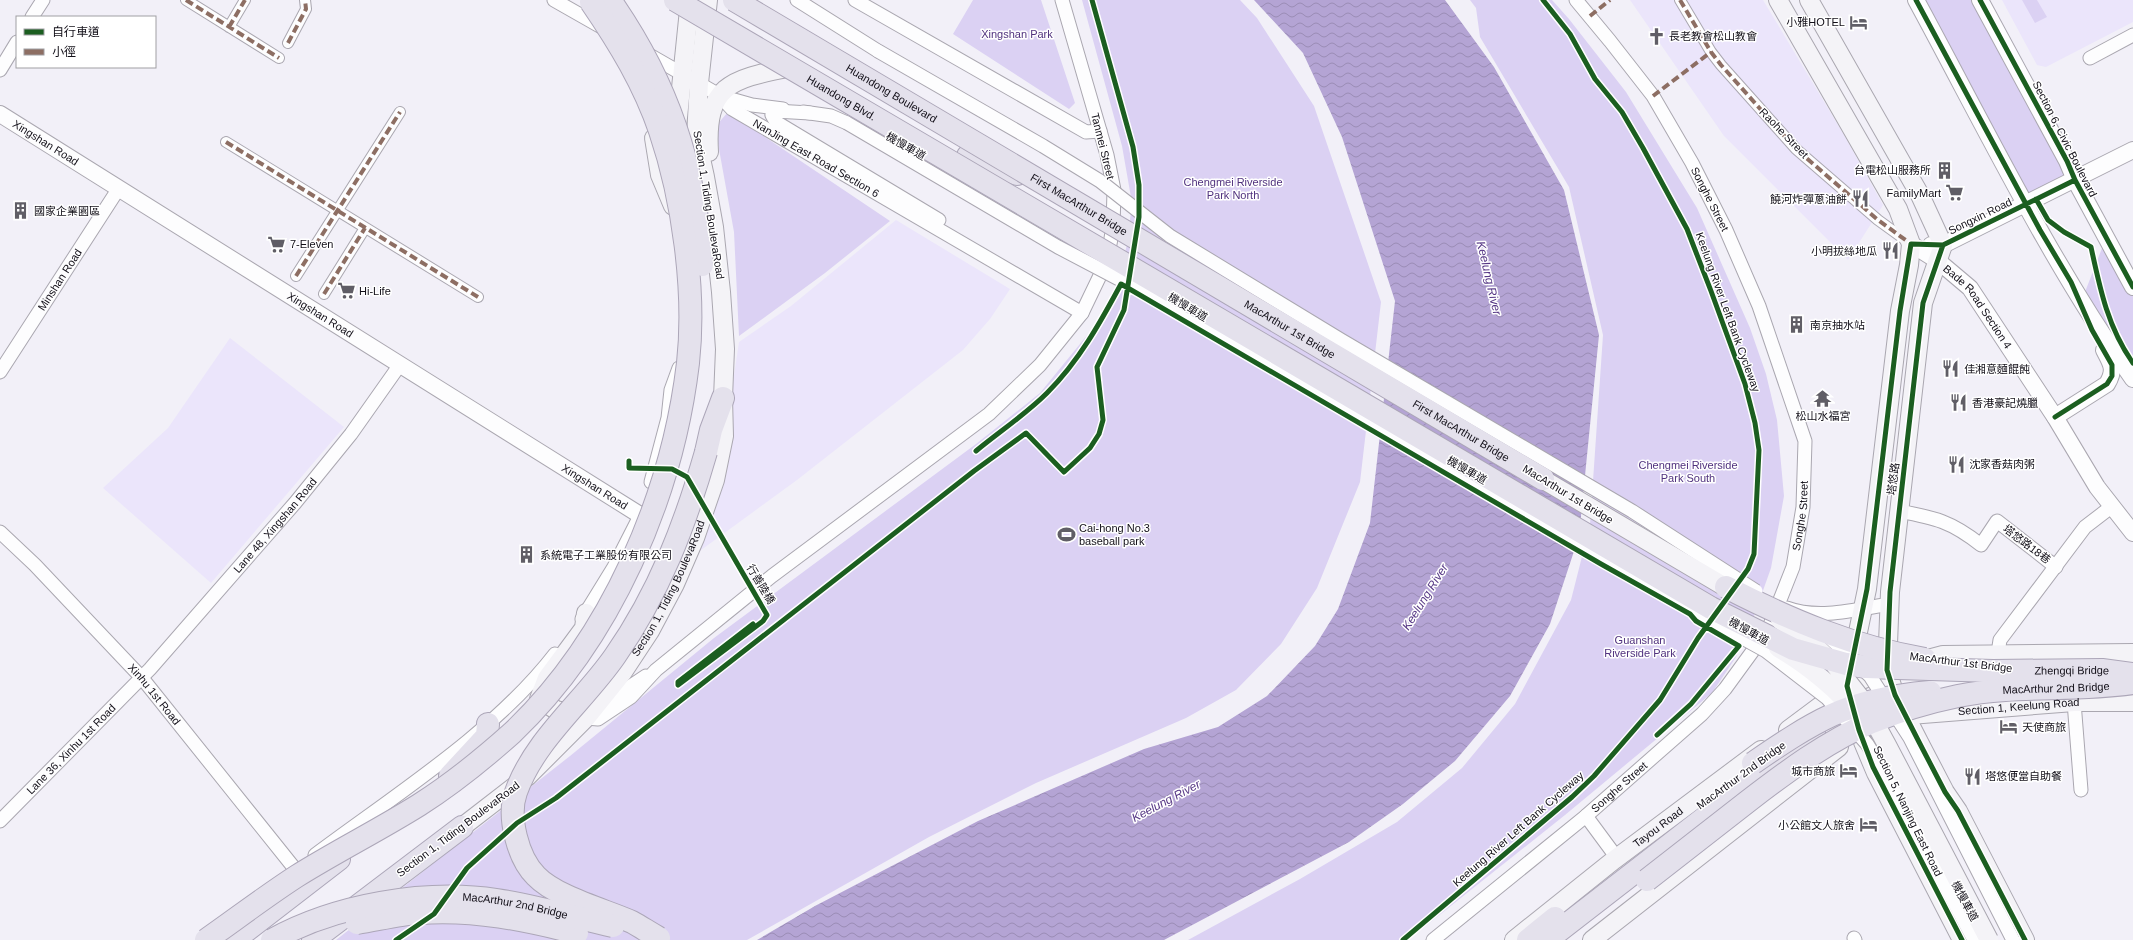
<svg xmlns="http://www.w3.org/2000/svg" width="2133" height="940" font-family="Arial,'Noto Sans TC',sans-serif">
  <defs>
    <pattern id="water-waves" width="16" height="10" patternUnits="userSpaceOnUse"><rect width="16" height="10" fill="#b4a4d4"/><path d="M0 5q4-4 8 0t8 0" fill="none" stroke="#9a8cb5"/></pattern>
  </defs>
  <rect width="100%" height="100%" fill="#f2f0f8"/>
  <path fill="#ebe5fb" d="M1630,0H1763L1844,135L1883,205L1848,260L1724,136Z
    M2002,0H2133V22L2046,67L2037,65Z
    M896,220L1010,289L990,319L963,350L797,480L697,553L720,468L739,342L791,306Z
    M230,338L344,427L211,583L103,488L168,428Z"/>
  <path fill="#dbd1f3" d="M973,0H1041L1075,103L1069,109L953,34Z
    M1082,0H1240L1257,18L1314,106L1381,302L1360,482L1317,588L1281,644L1236,690L1186,718L1036,783L929,837L747,940H336L570,756L714,638L976,444L1040,393L1093,328L1115,288L1127,245L1132,203L1122,146Z
    M1470,0H1552L1569,19L1626,92L1697,208L1750,328L1766,374L1777,420L1784,496L1771,568L1754,616L1736,657L1712,693L1565,815L1408,940H1188L1300,879L1397,822L1462,768L1515,704L1571,600L1590,525L1603,335L1569,187L1480,37L1476,8Z
    M1921,0H1973L2067,178L2025,198Z
    M2022,0H2037L2047,17L2035,23Z
    M728,112L890,221L825,273L739,336L734,232L715,127Z
    M2104,243L2133,293V371L2085,292Z"/>
  <path fill="url(#water-waves)" d="M1254,0H1445L1494,67L1564,190L1599,335L1579,536L1550,624L1510,696L1455,761L1403,804L1349,842L1164,940H757L815,906L978,821L1144,749L1218,727L1267,696L1315,646L1338,609L1370,523L1395,301L1342,137L1303,53Z"/>
  <g fill="none" stroke-linecap="round" stroke-linejoin="round">
    <defs>
      <path id="pedestrian" d="M186,0L279,58
        M1680,0L1711,52L1721,65L1796,149L1878,220L1907,241
        M229,27L245,0
        M288,43L306,9L305,0
        M226,142L478,297
        M296,276L400,112
        M324,294L365,228"/>
      <g id="minor">
        <path d="M554,0L605,29"/>
        <path d="M797,0L878,51"/>
        <path d="M855,0L1086,132L1100,131"/>
        <path d="M32,17L43,0"/>
        <path id="s1" d="M644,52L719,95L732,109L1082,313"/>
        <path d="M2090,58L2133,35"/>
        <path d="M0,70L17,42"/>
        <path d="M720,96L752,105L783,109"/>
        <path d="M803,112L831,116L847,123"/>
        <path d="M810,113L775,111L772,115L776,122L939,220"/>
        <path id="s2" d="M0,372L119,188"/>
        <path d="M651,482L668,418L671,390L679,368"/>
        <path d="M1899,511C1935,518 1951,521 1981,545L1997,521L2056,567"/>
        <path id="s3" d="M0,532L35,565L142,678L295,869"/>
        <path d="M1787,608C1819,620 1858,609 1890,604"/>
        <path d="M582,619L614,567L640,516"/>
        <path d="M1998,653L2000,640L2085,527L2111,507"/>
        <path d="M2074,702L2081,790"/>
        <path d="M604,704L646,676"/>
        <path d="M586,718L598,719L631,697L656,670L772,576L989,414L1040,365L1082,313L1107,261L1113,227L1114,190L1107,155L1062,0"/>
        <path d="M1586,816L1617,858"/>
        <path id="s4" d="M0,821L150,669L295,503L351,434L399,366"/>
        <path d="M315,855C395,795 494,733 555,654"/>
        <path d="M1854,938L1855,940"/>
        <path id="s5" d="M1433,940L1586,816L1702,714L1725,689L1768,630L1793,567L1803,507L1805,441L1759,306L1726,230L1692,163L1653,96L1610,41L1576,0"/>
      </g>
      <g id="tertiary">
        <path d="M1916,0C1985,127 2050,262 2133,379"/>
        <path d="M1980,0L2067,161L2075,180L2133,287"/>
        <path id="s6" d="M0,114L640,515"/>
        <path id="s7" d="M1911,244L1938,261L1970,288L2055,417L2097,487L2133,533"/>
        <path d="M1931,245H1943L2133,150"/>
        <path d="M2055,417L2107,384C2116,369 2111,364 2104,350"/>
      </g>
      <g id="secondary">
        <path d="M1778,0L1898,209L1911,244L1909,265L1900,311L1867,589L1853,656"/>
        <path d="M1809,0L1920,195L1943,245L1923,303L1890,592L1887,670L1895,695L1919,742L1945,792L1958,811L2025,940"/>
        <path d="M677,127L690,0"/>
        <path d="M654,138L660,175L673,206"/>
        <path d="M709,152C705,86 730,79 788,68"/>
        <path d="M1913,663L1943,655L2133,653"/>
        <path id="s8" d="M1910,715L2074,702H2133"/>
        <path d="M580,716L556,710L539,699L547,678L584,628L586,613"/>
        <path d="M1788,730L1847,686L1886,670"/>
        <path d="M1863,742L1876,773L1962,940"/>
        <path id="s9" d="M462,827L528,776L586,718L623,672L650,631L675,584L695,538L715,480L724,436L723,398L725,349L721,292L714,227L705,177L696,136L699,83L708,0"/>
        <path id="s10" d="M1514,940L1614,860L1761,750"/>
        <path d="M1592,940L1839,747"/>
      </g>
      <path id="trunk" d="M968,156L1017,174
        M706,452L711,430L723,398
        M450,776L487,736L488,724
        M234,940L339,859
        M313,940L462,827
        M1528,940L1555,918
        M1547,940L1814,733"/>
    </defs>
    <use href="#pedestrian" stroke="#aaa7b0" stroke-width="12"/>
    <use href="#minor" stroke="#aaa7b0" stroke-width="15"/>
    <use href="#tertiary" stroke="#aaa7b0" stroke-width="18"/>
    <use href="#secondary" stroke="#aaa7b0" stroke-width="20"/>
    <use href="#trunk" stroke="#aca6b8" stroke-width="24"/>
    <use href="#pedestrian" stroke="#fdfdfe" stroke-width="10"/>
    <use href="#minor" stroke="#fdfdfe" stroke-width="13"/>
    <use href="#tertiary" stroke="#fdfdfe" stroke-width="16"/>
    <use href="#secondary" stroke="#f4f3f7" stroke-width="18"/>
    <use href="#trunk" stroke="#e4e1ec" stroke-width="22"/>
    <defs>
      <path id="minor-bridge" d="M878,51L1043,146L1100,181L1170,236L1341,340L1632,511L1756,591
        M847,123L1058,247L1138,289L1603,561L1766,651L1827,698L1867,744L1890,781L1974,940
        M1831,639L1870,676L1910,738L2013,940"/>
      <path id="secondary-bridge" d="M1532,473L1737,594
        M1780,620L1809,640L1834,664L1863,701L1887,745L1989,940
        M1778,648C1807,665 1839,690 1859,717"/>
      <g id="trunk-bridge">
        <path d="M610,0C668,83 695,165 702,265"/>
        <path id="s11" d="M675,0L1711,608L1793,649L1846,664L1866,667L1993,671L2102,670L2133,674"/>
        <path id="s12" d="M734,0L1543,479"/>
        <path d="M1726,587C1790,620 1854,647 1925,659"/>
        <path d="M1753,763C1778,746 1804,728 1832,715C1862,701 1897,695 1930,692"/>
        <path id="s13" d="M1647,880C1680,854 1714,828 1747,802C1786,772 1826,742 1872,722C1899,711 1929,702 1958,696C2016,684 2075,692 2133,683"/>
        <path d="M357,923C377,920 399,914 420,913C474,909 526,920 577,933"/>
        <path d="M659,938C650,933 641,927 632,922C605,910 556,897 536,876C518,858 507,817 516,792C535,739 584,701 615,656C659,593 685,525 706,452"/>
        <path d="M206,940C236,919 266,896 297,876C337,851 379,830 419,805C452,784 483,759 512,733C611,639 672,497 688,363C696,291 683,199 660,131C644,84 619,43 591,2"/>
        <path id="s14" d="M272,940C335,905 425,889 497,900C536,906 574,917 613,926"/>
      </g>
    </defs>
    <use href="#minor-bridge" stroke="#aaa7b0" stroke-width="15" stroke-linecap="butt"/>
    <use href="#secondary-bridge" stroke="#aaa7b0" stroke-width="20" stroke-linecap="butt"/>
    <use href="#trunk-bridge" stroke="#aca6b8" stroke-width="24" stroke-linecap="butt"/>
    <use href="#minor-bridge" stroke="#fdfdfe" stroke-width="13"/>
    <use href="#secondary-bridge" stroke="#f4f3f7" stroke-width="18"/>
    <use href="#trunk-bridge" stroke="#e4e1ec" stroke-width="22"/>
    <path stroke="#8d6e63" stroke-width="4" stroke-dasharray="8 4" stroke-linecap="butt" d="M186,0L279,58
      M1680,0L1711,52L1721,65L1796,149L1878,220L1911,244
      M1590,16L1610,0
      M229,27L245,0
      M288,43L306,9L305,0
      M1653,96L1711,52
      M226,142L478,297
      M296,276L400,112
      M324,294L365,228"/>
    <defs>
      <path id="cycleway" d="M1916,0L2040,230L2071,282L2092,330L2112,365V376L2107,384L2055,417
        M1980,0L2067,161L2075,180L2133,287
        M2036,199L2048,220L2064,232L2091,247C2100,289 2108,328 2133,363
        M1943,245L1923,303L1890,592L1887,670L1895,695L1919,742L1945,792L1958,811L2025,940
        M976,451C999,432 1026,414 1047,393C1079,361 1100,323 1121,284L1601,564L1690,614L1696,621L1739,646L1691,704L1657,735
        M629,461V468L672,469L687,477L767,615L763,621L678,685V682L753,624
        M396,940L434,914L467,868L517,823L556,798L974,471L1026,433L1064,472L1090,448L1099,434L1103,420L1097,367L1124,310L1139,217V185L1133,147L1092,0
        M1403,940L1572,797L1594,776L1660,700L1698,638L1748,569L1754,554L1759,450L1755,423L1745,384L1711,291L1687,229L1643,148L1622,112L1595,79L1570,34L1543,0
        M1962,940L1873,767L1859,730L1847,686L1867,589L1900,311L1911,244L1943,245L2075,180"/>
    </defs>
    <use href="#cycleway" stroke="#fff" stroke-width="8"/>
    <use href="#cycleway" stroke="#1b5e20" stroke-width="5"/>
  </g>
  <defs>
    <symbol id="hotel-bare" viewBox="-9 -9 18 18"><path d="M-6-4.5h1.5V1H6V5H4.5V3h-9V5H-6ZM-4 0a1.8 1.8 0 1 1 3.6 0ZM.5 0V-2.5h3Q6-2.5 6 0Z" fill="#605e66" stroke="#fff" stroke-width="2.5" paint-order="stroke"/></symbol>
    <symbol id="church-bare" viewBox="-9 -9 18 18"><path d="M-1.2-6h2.4v3.5h3.3v2.4h-3.3V6h-2.4V-.1h-3.3v-2.4h3.3Z" fill="#605e66" stroke="#fff" stroke-width="2.5" paint-order="stroke"/></symbol>
    <symbol id="building-bare" viewBox="-9 -9 18 18"><path d="M-4-6H4V6H1V3H-1V6H-4ZM-2.5-4.3h1.7v1.8h-1.7ZM.8-4.3h1.7v1.8H.8ZM-2.5-1h1.7V.8h-1.7ZM.8-1h1.7V.8H.8Z" fill="#605e66" stroke="#fff" stroke-width="2.5" paint-order="stroke"/></symbol>
    <symbol id="supermarket-bare" viewBox="-9 -9 18 18"><path d="M-6-5.5h2.5l.6 2H6L4.5 2H-2.5L-4.4-4H-6ZM-1.5 3.2a1.3 1.3 0 1 0 .1 0ZM3 3.2a1.3 1.3 0 1 0 .1 0Z" fill="#605e66" stroke="#fff" stroke-width="2.5" paint-order="stroke"/></symbol>
    <symbol id="restaurant-bare" viewBox="-9 -9 18 18"><path d="M-5-6h1v4h1v-4h1v4h1v-4h1v5L-1.5 .5V6h-2V.5L-5-1ZM5-6V6H3V1.5H1.5Q1.5-4 5-6Z" fill="#605e66" stroke="#fff" stroke-width="2.5" paint-order="stroke"/></symbol>
    <symbol id="temple-bare" viewBox="-9 -9 18 18"><path d="M0-6L5-2H3V0L6.5 2.5H4V6H1.5V3h-3V6H-4V2.5H-6.5L-3 0V-2H-5Z" fill="#605e66" stroke="#fff" stroke-width="2.5" paint-order="stroke"/></symbol>
    <symbol id="stadium-bare" viewBox="-9 -9 18 18"><path d="M0-5a6.5 5 0 1 0 0 10a6.5 5 0 1 0 0-10ZM-3.5-1.8h7v3.6h-7Z" fill="#605e66" stroke="#fff" stroke-width="2.5" paint-order="stroke"/></symbol>
  </defs>
  <g fill-rule="evenodd">
    <use href="#hotel-bare" x="1846" y="10" width="25" height="25"/>
    <use href="#church-bare" x="1644" y="24" width="25" height="25"/>
    <use href="#building-bare" x="1932" y="158" width="25" height="25"/>
    <use href="#supermarket-bare" x="1942" y="180" width="25" height="25"/>
    <use href="#restaurant-bare" x="1848" y="186" width="25" height="25"/>
    <use href="#building-bare" x="8" y="198" width="25" height="25"/>
    <use href="#supermarket-bare" x="264" y="232" width="25" height="25"/>
    <use href="#restaurant-bare" x="1878" y="238" width="25" height="25"/>
    <use href="#supermarket-bare" x="334" y="278" width="25" height="25"/>
    <use href="#building-bare" x="1784" y="312" width="25" height="25"/>
    <use href="#restaurant-bare" x="1938" y="356" width="25" height="25"/>
    <use href="#temple-bare" x="1810" y="386" width="25" height="25"/>
    <use href="#restaurant-bare" x="1946" y="390" width="25" height="25"/>
    <use href="#restaurant-bare" x="1944" y="452" width="25" height="25"/>
    <use href="#stadium-bare" x="1054" y="522" width="25" height="25"/>
    <use href="#building-bare" x="514" y="542" width="25" height="25"/>
    <use href="#hotel-bare" x="1996" y="714" width="25" height="25"/>
    <use href="#hotel-bare" x="1836" y="758" width="25" height="25"/>
    <use href="#restaurant-bare" x="1960" y="764" width="25" height="25"/>
    <use href="#hotel-bare" x="1856" y="812" width="25" height="25"/>
  </g>
  <g text-anchor="middle" dominant-baseline="central" stroke-width="3" stroke-linejoin="round" paint-order="stroke">
    <g font-size="11" fill="#120f18" stroke="#fff" text-anchor="start">
      <text x="1845" y="22" text-anchor="end">小雅HOTEL</text>
      <text x="1669" y="36">長老教會松山教會</text>
      <text x="1931" y="170" text-anchor="end">台電松山服務所</text>
      <text x="1941" y="193" text-anchor="end">FamilyMart</text>
      <text x="1847" y="199" text-anchor="end">饒河炸彈蔥油餅</text>
      <text x="34" y="211">國家企業園區</text>
      <text x="290" y="244">7-Eleven</text>
      <text x="1877" y="251" text-anchor="end">小明拔絲地瓜</text>
      <text x="359" y="291">Hi-Life</text>
      <text x="1810" y="325">南京抽水站</text>
      <text x="1964" y="369">佳湘意麵餛飩</text>
      <text x="1972" y="403">香港豪記燒臘</text>
      <text x="1823" y="416" text-anchor="middle">松山水福宮</text>
      <text x="1969" y="464">沈家香菇肉粥</text>
      <text x="1079" y="528">Cai-hong No.3<tspan x="1079" dy="13">baseball park</tspan></text>
      <text x="540" y="555">系統電子工業股份有限公司</text>
      <text x="2022" y="727">天使商旅</text>
      <text x="1835" y="771" text-anchor="end">城市商旅</text>
      <text x="1985" y="776">塔悠便當自助餐</text>
      <text x="1855" y="825" text-anchor="end">小公館文人旅舍</text>
    </g>
    <g font-size="11" fill="#50317e" stroke="#fff">
      <text x="1017" y="34">Xingshan Park</text>
      <text x="1233" y="182">Chengmei Riverside<tspan x="1233" dy="13">Park North</tspan></text>
      <text x="1688" y="465">Chengmei Riverside<tspan x="1688" dy="13">Park South</tspan></text>
      <text x="1640" y="640">Guanshan<tspan x="1640" dy="13">Riverside Park</tspan></text>
    </g>
    <g font-size="11" fill="#120f18" stroke="#fff">
      <text stroke="none"><textPath href="#s12" startOffset="183">Huandong Boulevard</textPath></text>
      <text stroke="none"><textPath href="#s11" startOffset="193">Huandong Blvd.</textPath></text>
      <text transform="translate(1784 133) rotate(46)">Raohe Street</text>
      <text transform="translate(2065 139) rotate(63)">Section 6, Civic Boulevard</text>
      <text stroke="none"><textPath href="#s6" startOffset="54">Xingshan Road</textPath></text>
      <text transform="translate(906 146) rotate(30)">機慢車道</text>
      <text transform="translate(1103 146) rotate(76)">Tanmei Street</text>
      <text stroke="none"><textPath href="#s1" startOffset="203">NanJing East Road Section 6</textPath></text>
      <text transform="translate(1710 199) rotate(63)">Songhe Street</text>
      <text transform="translate(709 205) rotate(81)">Section 1, Tiding BoulevaRoad</text>
      <text stroke="none"><textPath href="#s12" startOffset="401">First MacArthur Bridge</textPath></text>
      <text transform="translate(1980 216) rotate(-26)">Songxin Road</text>
      <text stroke="none"><textPath href="#s2" startOffset="110">Minshan Road</textPath></text>
      <text transform="translate(1188 307) rotate(31)">機慢車道</text>
      <text stroke="none"><textPath href="#s7" startOffset="93">Bade Road Section 4</textPath></text>
      <text transform="translate(1728 312) rotate(70)">Keelung River Left Bank Cycleway</text>
      <text stroke="none"><textPath href="#s6" startOffset="378">Xingshan Road</textPath></text>
      <text stroke="none"><textPath href="#s12" startOffset="646">MacArthur 1st Bridge</textPath></text>
      <text stroke="none"><textPath href="#s12" startOffset="845">First MacArthur Bridge</textPath></text>
      <text transform="translate(1467 470) rotate(30)">機慢車道</text>
      <text transform="translate(1893 479) rotate(-83)">塔悠路</text>
      <text stroke="none"><textPath href="#s6" startOffset="702">Xingshan Road</textPath></text>
      <text transform="translate(1568 494) rotate(31)">MacArthur 1st Bridge</text>
      <text stroke="none"><textPath href="#s5" startOffset="578">Songhe Street</textPath></text>
      <text stroke="none"><textPath href="#s4" startOffset="404">Lane 48, Xingshan Road</textPath></text>
      <text transform="translate(2027 544) rotate(37)">塔悠路18巷</text>
      <text transform="translate(761 584) rotate(59)">行善陸橋</text>
      <text stroke="none"><textPath href="#s9" startOffset="320">Section 1, Tiding BoulevaRoad</textPath></text>
      <text transform="translate(1749 631) rotate(29)">機慢車道</text>
      <text transform="translate(1961 662) rotate(7)">MacArthur 1st Bridge</text>
      <text stroke="none"><textPath href="#s11" startOffset="1574">Zhengqi Bridge</textPath></text>
      <text stroke="none"><textPath href="#s13" startOffset="464">MacArthur 2nd Bridge</textPath></text>
      <text stroke="none"><textPath href="#s3" startOffset="224">Xinhu 1st Road</textPath></text>
      <text stroke="none"><textPath href="#s8" startOffset="109">Section 1, Keelung Road</textPath></text>
      <text stroke="none"><textPath href="#s4" startOffset="101">Lane 36, Xinhu 1st Road</textPath></text>
      <text transform="translate(1741 775) rotate(-36)">MacArthur 2nd Bridge</text>
      <text stroke="none"><textPath href="#s5" startOffset="241">Songhe Street</textPath></text>
      <text transform="translate(1908 811) rotate(64)">Section 5, Nanjing East Road</text>
      <text stroke="none"><textPath href="#s10" startOffset="183">Tayou Road</textPath></text>
      <text transform="translate(458 829) rotate(-37)">Section 1, Tiding BoulevaRoad</text>
      <text transform="translate(1518 829) rotate(-41)">Keelung River Left Bank Cycleway</text>
      <text transform="translate(1965 901) rotate(62)">機慢車道</text>
      <text stroke="none"><textPath href="#s14" startOffset="251">MacArthur 2nd Bridge</textPath></text>
    </g>
    <g font-size="12" font-style="italic" fill="#563785" stroke="#fff">
      <text transform="translate(1489 278) rotate(77)">Keelung River</text>
      <text transform="translate(1425 597) rotate(-58)">Keelung River</text>
      <text transform="translate(1166 801) rotate(-28)">Keelung River</text>
    </g>
  </g>
  <rect x="16" y="16" width="140" height="52" fill="#ffffff" stroke="#a09fa3"/>
  <rect x="24" y="29" width="20" height="6" fill="#1b5e20" stroke="#a09fa3"/>
  <text x="52" y="36" font-size="12" fill="#120f18">自行車道</text>
  <rect x="24" y="49" width="20" height="6" fill="#8d6e63" stroke="#a09fa3"/>
  <text x="52" y="56" font-size="12" fill="#120f18">小徑</text>
</svg>
